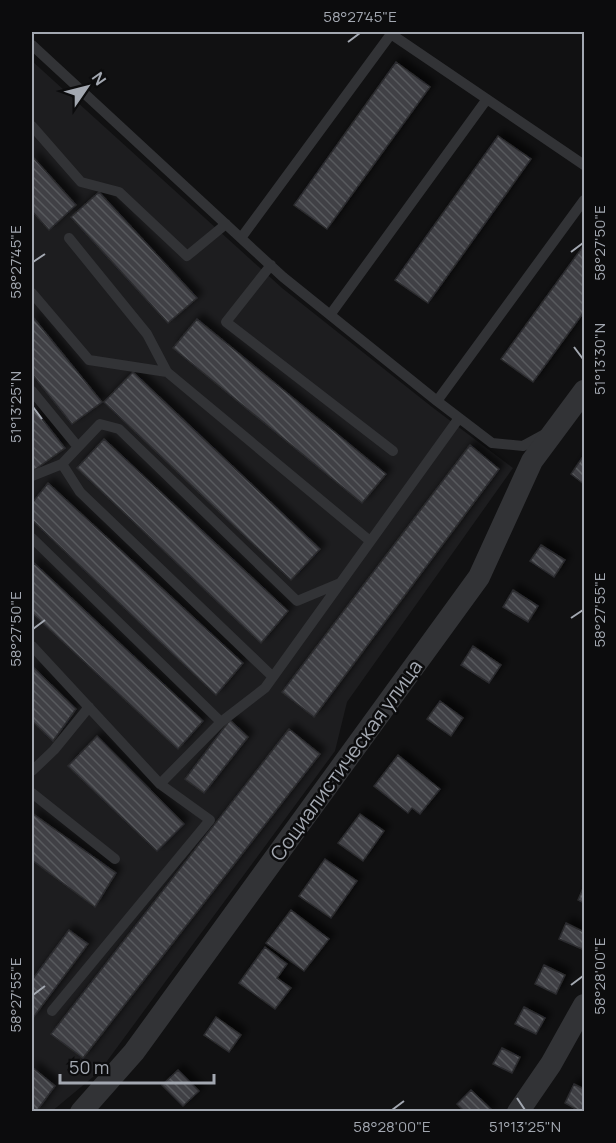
<svg xmlns="http://www.w3.org/2000/svg" width="616" height="1143" font-family="Manrope,sans-serif">
  <defs>
    <pattern id="building-back-hatch" width="6" height="6" patternUnits="userSpaceOnUse" patternTransform="scale(1.5)"><rect width="6" height="6" fill="#404145"/><path d="M-1 5l2 2M0 0l6 6M5-1l2 2" fill="none" stroke="#585a5d"/></pattern>
    <filter id="shadow"><feDropShadow dx="5.5" dy="-5.5" stdDeviation="3" flood-color="#0009"/></filter>
  </defs>
  <rect width="100%" height="100%" fill="#111112"/>
  <path fill="#1d1d1f" d="M32,61L282,288L432,407L513,468L347,702L335,751L99,1072L51,1112L32,1111Z"/>
  <path fill="url(#building-back-hatch)" stroke="#2b2b2e" stroke-width="1.5" filter="url(#shadow)" d="M396,62L430,87L327,229L294,205Z
    M498,136L531,159L428,303L395,280Z
    M32,156L76,205L49,230L32,211Z
    M99,192L197,298L168,323L71,217Z
    M584,245V312L533,382L501,359Z
    M32,316L102,402L72,424L32,374Z
    M197,319L386,474L362,503L173,348Z
    M133,372L320,549L291,580L104,402Z
    M32,406L65,448L33,471L32,469Z
    M104,439L288,611L261,643L77,468Z
    M470,445L499,469L314,717L282,692Z
    M584,455V484L571,474Z
    M48,483L243,663L216,695L32,520V503Z
    M541,545L565,560L554,577L530,561Z
    M34,563L203,721L178,749L32,613V566Z
    M513,590L538,606L528,622L503,607Z
    M473,646L501,665L489,683L461,665Z
    M32,666L76,709L53,741L32,721Z
    M440,701L463,718L451,736L427,719Z
    M230,720L248,737L204,793L185,779Z
    M289,729L320,754L83,1058L51,1034Z
    M97,736L184,824L157,851L68,766Z
    M398,755L440,789L420,814L412,808L408,813L374,786Z
    M32,813L116,873L95,907L32,860Z
    M360,814L384,831L363,861L338,843Z
    M325,859L357,881L331,918L299,896Z
    M584,886V903L578,900Z
    M291,910L329,939L304,971L266,943Z
    M566,923L584,932V944L582,949L559,939Z
    M69,930L88,944L32,1019V980Z
    M265,947L287,964L277,978L291,988L275,1009L239,983Z
    M544,965L565,975L556,994L535,984Z
    M524,1007L545,1018L536,1034L515,1024Z
    M216,1017L241,1035L229,1052L204,1035Z
    M502,1048L520,1057L512,1073L493,1064Z
    M32,1067L55,1086L36,1112H32Z
    M178,1070L199,1091L183,1106L162,1085Z
    M574,1084L584,1089V1112H581L565,1103Z
    M471,1090L492,1110L490,1112H465L457,1104Z"/>
  <g fill="none" stroke-linecap="round" stroke-linejoin="round">
    <path stroke="#323336" stroke-width="10" d="M32,45L283,277L437,401L492,443L523,446L545,434
      M32,126L81,182L119,192L187,256L226,224
      M69,238L147,334L167,372L370,541
      M241,238L391,34L584,165
      M271,265L226,322L393,451
      M32,293L89,360L167,372
      M330,315L487,99
      M32,391L78,447
      M437,401L584,200
      M62,464L80,492L273,677
      M32,476L62,464L100,424L119,429L297,601L340,583
      M32,538L221,722
      M32,646L160,784
      M32,771L54,750L89,707
      M32,793L115,859
      M52,1011L210,820L160,784L221,722L265,688L459,418"/>
    <path stroke="#323336" stroke-width="22" d="M81,1112L134,1052L479,577L532,461L584,391
      M518,1112L551,1064L584,1005"/>
  </g>
  <path fill="none" stroke="#a3a8b1" stroke-width="2" d="M348,42L360,33M571,252L583,243M33,262L45,254M574,347L583,359M33,407L42,419M571,618L583,610M33,629L45,620M571,985L583,976M33,995L45,986M517,1098L525,1110M392,1110L404,1101"/>
  <g text-anchor="middle" dominant-baseline="central" stroke-width="5" stroke-linejoin="round" paint-order="stroke">
    <g font-size="20" fill="#a3a8b1" stroke="#0c0c0d">
      <text transform="translate(346 760) rotate(-54)">Социалистическая улица</text>
    </g>
  </g>
  <rect width="616" height="1143" fill="none" stroke="#0c0c0d" stroke-width="66"/>
  <g transform="translate(87 87) rotate(55)" stroke="#0c0c0d" stroke-width="4.5" paint-order="stroke">
  <path d="M0-4.5L10 22L0 15L-10 22Z" fill="#a3a8b1"/>
  <text y="-9" font-size="16" font-weight="bold" text-anchor="middle" fill="#a3a8b1">N</text>
  </g>
  <path d="M60 1074v9h154v-9" fill="none" stroke="#a3a8b1" stroke-width="3"/>
  <text x="69" y="1074" font-size="18" fill="#a3a8b1" stroke="#0c0c0d" stroke-width="4.5" paint-order="stroke">50 m</text>
  <rect x="33" y="33" width="550" height="1077" fill="none" stroke="#a3a8b1" stroke-width="2"/>
  <g font-size="15" text-anchor="middle" fill="#a3a8b1">
    <text x="360" y="22">58°27'45"E</text>
    <text transform="translate(600 243) rotate(-90)" y="5">58°27'50"E</text>
    <text transform="translate(16 262) rotate(-90)" y="5">58°27'45"E</text>
    <text transform="translate(600 359) rotate(-90)" y="5">51°13'30"N</text>
    <text transform="translate(16 407) rotate(-90)" y="5">51°13'25"N</text>
    <text transform="translate(600 610) rotate(-90)" y="5">58°27'55"E</text>
    <text transform="translate(16 629) rotate(-90)" y="5">58°27'50"E</text>
    <text transform="translate(600 976) rotate(-90)" y="5">58°28'00"E</text>
    <text transform="translate(16 995) rotate(-90)" y="5">58°27'55"E</text>
    <text x="392" y="1132">58°28'00"E</text>
    <text x="525" y="1132">51°13'25"N</text>
  </g>
</svg>
